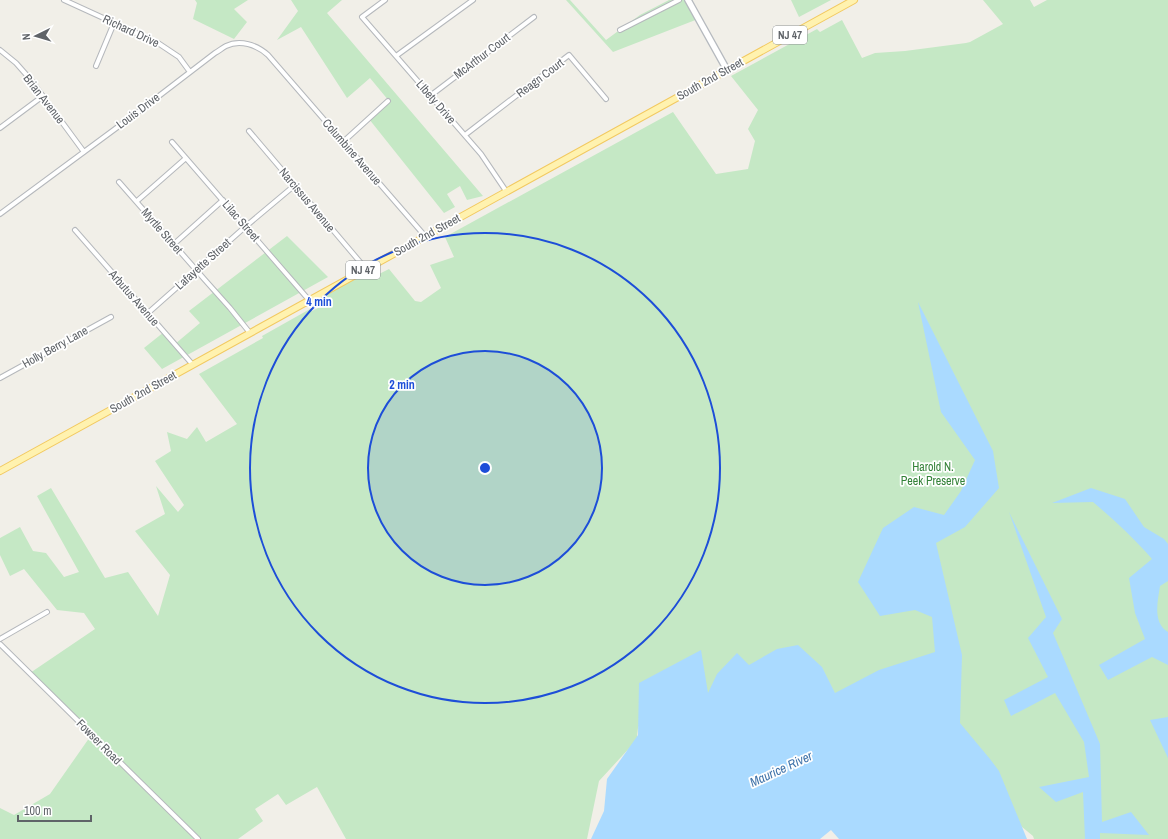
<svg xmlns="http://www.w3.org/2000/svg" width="1168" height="839" font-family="'Archivo Narrow',sans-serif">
  <rect width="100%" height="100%" fill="#f1efe8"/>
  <path fill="#c5e8c5" d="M195,0H248L234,9L247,22L234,39L193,19L197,3Z
    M291,0H342L327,13L483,196L467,200L460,186L447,194L455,207L444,213L369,119L389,101L370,78L347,98L301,27L277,40L298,11Z
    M566,0H570L606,40L640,15L669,0H693L689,2L698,19L613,52Z
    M791,0H831L799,17Z
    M983,0H1030L1034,7L1047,0H1168V839H1034L1033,836L1022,827L1002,801L642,717L638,728L636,745L634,743L599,781L587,839H346L317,787L286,805L278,794L255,809L263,821L238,839H0V808L14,815L50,794L92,734L30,673L95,629L84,613L57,610L24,569L10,576L0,555V538L20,527L33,551L46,553L64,577L79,572L37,496L51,488L105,578L128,572L158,616L170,575L135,531L165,514L156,486L178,512L184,505L155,461L171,451L167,432L187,439L197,427L206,442L237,424L199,374L263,338L262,336L310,309L312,311L322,306L315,296L370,267L377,275L389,269L415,301L421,302L441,288L430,265L454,257L445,237L673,112L716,174L748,169L755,141L748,129L758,110L731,76L817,29L820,32L842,20L862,58L875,53L905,51L966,43L970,42L1003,24Z
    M287,236L328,277L162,369L144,348L164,332L175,344L200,323L189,311Z"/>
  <path fill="#aadaff" d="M918,302L993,451L999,488L965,527L936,543L962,655L960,723L990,759L999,771L1027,839H839L831,830L820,839H591L604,811L607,779L638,735L639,683L701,650L708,693L717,674L737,653L749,665L777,649L798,645L822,667L835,693L879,670L935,652L932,617L915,610L880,616L858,582L883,528L914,507L944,515L961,491L975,460L941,412Z
    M1091,488L1125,499L1144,527L1164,539L1168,544V581L1160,586C1158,600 1152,623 1168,632V665L1152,657L1108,680L1099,665L1145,639L1135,613L1129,578L1152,559C1134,538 1114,520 1093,502L1052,503Z
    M1009,512L1062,619L1053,633L1100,744L1102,822L1131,812L1149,835L1100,833V839H1085L1083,792L1056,802L1039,787L1089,777L1084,742L1055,693L1011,716L1004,700L1048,677L1028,638L1046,617Z
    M1168,717V758L1150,720Z"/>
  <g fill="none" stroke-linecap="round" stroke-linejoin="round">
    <defs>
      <path id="minor" d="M64,0L158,43L179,57L190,72
        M385,0L362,17L481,154L506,191
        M620,30L679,0
        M0,50L16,63L31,80L84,152
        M396,56L473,0
        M96,66L114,23
        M430,96L534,17
        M0,128L43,96
        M249,131L366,269
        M465,135L569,55L606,99
        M172,142L309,300
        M343,142L388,101
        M119,182L205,280L230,308L250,333
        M137,201L186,158
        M0,214L138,112L215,53C219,51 222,48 226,46C240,39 257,45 268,55L425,236
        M75,230L193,365
        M174,244L223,200
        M148,313L245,227L295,185
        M0,378L111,317
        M0,639L47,612
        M0,644L198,839"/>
      <path id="secondary" d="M688,0L727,70"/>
      <path id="primary" d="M0,471L854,0"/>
    </defs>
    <use href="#minor" stroke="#b5b8bc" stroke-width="6"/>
    <use href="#secondary" stroke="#b6babf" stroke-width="8"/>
    <use href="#primary" stroke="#f2c960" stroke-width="8"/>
    <use href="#minor" stroke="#fff" stroke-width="4"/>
    <use href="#secondary" stroke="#fff" stroke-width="5.5"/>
    <use href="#primary" stroke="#fff2af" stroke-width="6"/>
  </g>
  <circle cx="485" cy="468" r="117" fill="#1d4ed8" fill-opacity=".12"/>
  <g fill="none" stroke="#1d4ed8" stroke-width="2">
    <circle cx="485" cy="468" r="117"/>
    <circle cx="485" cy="468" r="235"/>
  </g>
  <g text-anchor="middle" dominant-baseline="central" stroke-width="3.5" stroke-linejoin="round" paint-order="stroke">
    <g fill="#fff" stroke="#8f9295" stroke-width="1">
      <rect x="773" y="26" width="34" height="18" rx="3"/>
      <rect x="346" y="261" width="34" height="18" rx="3"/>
    </g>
    <g font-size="11" font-weight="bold" fill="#5f6368">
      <text x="790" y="35">NJ 47</text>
      <text x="363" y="270">NJ 47</text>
    </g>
    <g font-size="12" fill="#5f6368" stroke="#fff">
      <text transform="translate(131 31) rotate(25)">Richard Drive</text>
      <text transform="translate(482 56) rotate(-37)">McArthur Court</text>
      <text transform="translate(540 78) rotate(-37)">Reagn Court</text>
      <text transform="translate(710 79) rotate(-29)">South 2nd Street</text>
      <text transform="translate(44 99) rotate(52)">Brian Avenue</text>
      <text transform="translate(436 102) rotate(49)">LIbety Drive</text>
      <text transform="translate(138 111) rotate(-37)">Louis Drive</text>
      <text transform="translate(352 152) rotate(49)">Columbine Avenue</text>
      <text transform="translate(307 200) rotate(50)">Narcissus Avenue</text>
      <text transform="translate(241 221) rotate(49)">Lilac Street</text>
      <text transform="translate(162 231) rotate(49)">Myrtle Street</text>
      <text transform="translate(427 235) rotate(-29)">South 2nd Street</text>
      <text transform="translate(203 264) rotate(-42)">Lafayette Street</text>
      <text transform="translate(134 298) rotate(49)">Arbutus Avenue</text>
      <text transform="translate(55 347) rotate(-29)">Holly Berry Lane</text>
      <text transform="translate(143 392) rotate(-29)">South 2nd Street</text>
      <text transform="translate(99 742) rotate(45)">Fowser Road</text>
    </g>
    <g font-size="12" fill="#348238" stroke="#fff">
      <text x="933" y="467">Harold N.<tspan x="933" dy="14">Peek Preserve</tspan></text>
    </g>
    <g font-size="13" font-style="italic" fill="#4174aa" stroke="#fff">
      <text transform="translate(781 769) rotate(-25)">Maurice River</text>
    </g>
  </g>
  <circle cx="485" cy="468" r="6" fill="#1d4ed8" stroke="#fff" stroke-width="2"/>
  <g font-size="12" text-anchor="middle" font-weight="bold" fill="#1d4ed8" stroke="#fff" stroke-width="3.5" stroke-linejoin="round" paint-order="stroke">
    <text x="319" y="306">4 min</text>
    <text x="402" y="389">2 min</text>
  </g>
  <g transform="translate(36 36) rotate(265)" stroke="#ffffff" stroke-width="3" paint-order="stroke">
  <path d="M0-3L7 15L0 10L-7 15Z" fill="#5f6368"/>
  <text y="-6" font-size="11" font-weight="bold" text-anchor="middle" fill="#5f6368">N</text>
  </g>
  <path d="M18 815v6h73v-6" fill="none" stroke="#5f6368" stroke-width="2"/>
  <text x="24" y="815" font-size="12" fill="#5f6368" stroke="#ffffff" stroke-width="3" paint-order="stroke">100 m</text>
</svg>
